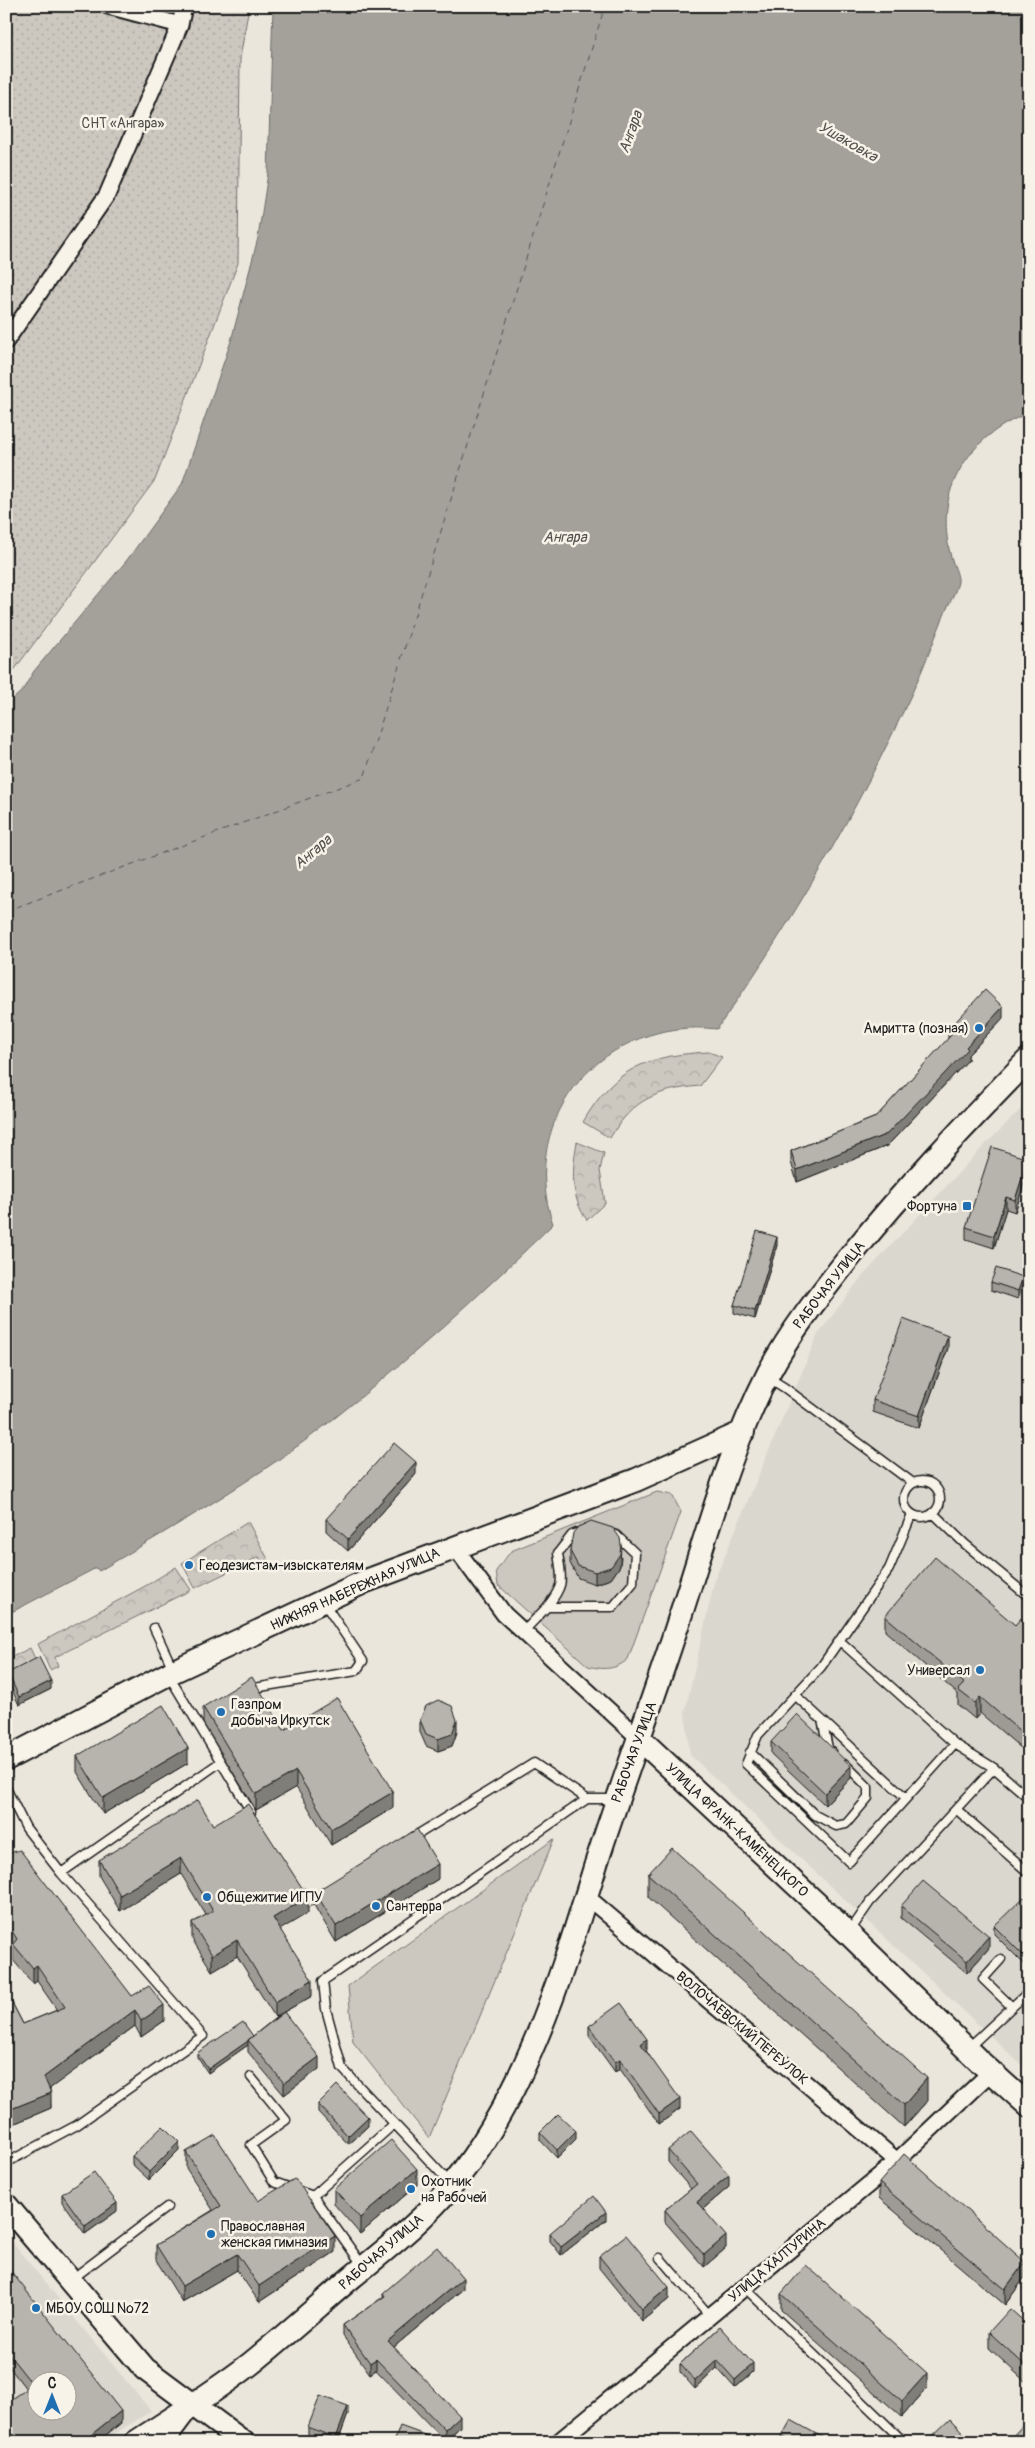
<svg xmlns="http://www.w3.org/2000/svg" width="1035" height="2448" font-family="Pangolin,sans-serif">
  <defs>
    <pattern id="park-crowns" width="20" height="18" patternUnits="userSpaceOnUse" patternTransform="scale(1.25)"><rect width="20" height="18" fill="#ccc8c0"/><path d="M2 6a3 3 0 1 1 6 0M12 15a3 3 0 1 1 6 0" fill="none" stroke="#afaba4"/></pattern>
    <pattern id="garden-dots" width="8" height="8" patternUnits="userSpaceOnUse" patternTransform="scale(1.25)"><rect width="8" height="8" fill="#ccc8c0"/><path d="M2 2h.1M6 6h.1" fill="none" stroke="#afaba4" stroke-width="1.8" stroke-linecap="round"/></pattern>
  </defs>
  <rect width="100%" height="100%" fill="#eae6dc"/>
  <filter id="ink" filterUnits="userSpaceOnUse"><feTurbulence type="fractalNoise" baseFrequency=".02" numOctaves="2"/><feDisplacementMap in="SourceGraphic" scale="10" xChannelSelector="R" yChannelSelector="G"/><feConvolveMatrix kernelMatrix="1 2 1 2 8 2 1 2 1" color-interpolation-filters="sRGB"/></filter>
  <g filter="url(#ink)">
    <path fill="#dad7ce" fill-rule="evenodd" d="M1029,1101V2072L690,1755L685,1712L715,1579L817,1336L859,1280L981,1149Z
      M6,2235L151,2411L102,2442H6ZM38,2380H68V2410H38Z"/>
    <path fill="#ccc8c0" stroke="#74726e" d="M657,1492L672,1495L681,1512L628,1659C616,1670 603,1670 588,1666L498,1585L496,1571L511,1551Z
      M554,1839L429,2138L353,2042L348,1986Z"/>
    <path fill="url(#park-crowns)" stroke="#74726e" d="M709,1052L722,1057L700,1086C656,1090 633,1099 610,1138L583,1122C615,1067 649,1055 709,1052Z
      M577,1142L604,1153L600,1170L605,1203L587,1220C570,1197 572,1169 577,1142Z
      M248,1522L270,1563L264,1566L259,1557L195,1588L182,1563Z
      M176,1567L191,1590L55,1657L58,1666L50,1670L38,1644L147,1585Z
      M30,1648L37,1663L6,1678V1660Z"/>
    <path fill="url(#garden-dots)" stroke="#74726e" d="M6,6H249L240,59L238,263L155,480L6,681Z"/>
    <path fill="#a3a19a" stroke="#6d6c68" d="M273,6H1029V413C996,425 970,447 955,479C944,504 944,531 951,557C953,564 959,575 958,582C956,592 949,603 945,613C934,640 924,667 912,693C857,811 792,923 717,1029C606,1016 516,1115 553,1224C484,1291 413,1357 336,1417C262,1476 180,1523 99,1571L96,1568L6,1615V705L22,691L34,671L127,560L182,484L231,341L258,238L268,173Z"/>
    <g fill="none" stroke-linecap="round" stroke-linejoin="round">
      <path stroke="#52514e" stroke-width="1" stroke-dasharray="6 5" stroke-linecap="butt" d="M6,911L364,778L605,6"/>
      <defs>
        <path id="lane" d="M769,1378L785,1388L913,1483
          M904 1499a18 18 0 1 1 36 0a18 18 0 1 1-36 0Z
          M933,1513L965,1544L1029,1597
          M912,1514L889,1569L821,1667L758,1735L746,1764L849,1862L955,1744
          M591,1527L616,1535L635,1553L633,1583L613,1607H547C565,1584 562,1581 558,1553L572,1535Z
          M154,1628L173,1669
          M523,1632L547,1607
          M840,1641L955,1744L994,1768L1029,1798
          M169,1676L251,1812
          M248,1689L356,1671L363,1661L324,1603
          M795,1695L906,1798
          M822,1720L828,1748L831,1751
          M750,1752L815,1815L836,1826L846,1824L868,1798V1787L845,1764
          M6,1788L26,1828L61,1873L219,1763
          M956,1809L1029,1873
          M412,1838L534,1763L587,1799H616
          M303,1893L308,1902L324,1893
          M850,1931L870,1902L994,1768
          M1012,2007L1023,1997L1029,2002
          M968,2048L1012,2007L983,1979L1001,1959
          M251,2077L286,2120L251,2145L274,2182L313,2196L363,2266
          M6,2163L77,2125L203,2036L61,1873
          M451,2184L342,2068L326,2009L323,1981L587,1799
          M313,2196L394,2124
          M660,2258L710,2316
          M72,2279L167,2207
          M744,2287L899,2437L896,2442"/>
        <path id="street" d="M108,6L180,25
          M6,341L107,195L180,25L184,6
          M454,1546L504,1614L640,1739
          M586,1896L897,2161
          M166,2442L187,2414
          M558,2442L897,2161L991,2072"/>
        <path id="secondary" d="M640,1739L848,1933L980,2062L1029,2106
          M6,1759L174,1671L366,1581L636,1480L743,1432
          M6,2205L145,2369L243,2442
          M136,2442C174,2417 213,2393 249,2365C284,2337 318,2306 352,2277C386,2249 424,2220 452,2185C527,2093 562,1973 597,1861C623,1780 653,1701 679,1620C706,1537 729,1450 769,1372C792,1329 822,1292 852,1254C907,1186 968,1122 1029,1059"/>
      </defs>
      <use href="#lane" stroke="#1c1c1c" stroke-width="11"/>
      <use href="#street" stroke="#1c1c1c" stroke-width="19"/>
      <use href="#secondary" stroke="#1c1c1c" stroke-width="26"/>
      <use href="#lane" stroke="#f7f3e8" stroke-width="8"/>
      <use href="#street" stroke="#f7f3e8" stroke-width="15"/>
      <use href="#secondary" stroke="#f7f3e8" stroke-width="22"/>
    </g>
    <path fill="#9d9b94" stroke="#1c1c1c" d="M1003,1018L968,1055V1060L887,1146L797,1182L791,1162V1151L876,1117L948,1039V1030Z
      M1028,1171L1015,1212L1006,1209L994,1248L966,1239V1227Z
      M777,1245L755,1319L734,1313V1305Z
      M991,1282L1023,1285L1018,1299L991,1290Z
      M948,1348L919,1428L873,1412V1400Z
      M416,1474L348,1551L326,1531V1519Z
      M570,1551L621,1557L620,1566L611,1579L595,1584L578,1578L570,1563Z
      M885,1616L1015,1625H1029V1755L980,1713L975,1719L958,1705V1694L885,1631Z
      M8,1673L51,1689L19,1705L8,1681Z
      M203,1707L284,1730L393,1808L331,1845L296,1787L256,1810L203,1723Z
      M420,1720L457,1732L452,1746L438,1751L426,1746L420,1732Z
      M771,1742L851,1778L825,1805L771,1754Z
      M77,1756L188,1763L103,1814L77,1772Z
      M213,1825L308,1913L280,1929L312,1996L284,2012L319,2069L284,2095L248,2052V2045L208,2073L197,2057V2053L253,2036L279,2015L275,2017L237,1956L212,1971L192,1939V1923L206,1915L181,1874L120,1911L99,1876V1860Z
      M6,1854L132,1996L164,2021L141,2037L135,2026L50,2088L51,2108L6,2127V1991L23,2024L57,2010L37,1981L33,1984L13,1960V1948L6,1938Z
      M648,1874L927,2101L904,2127L648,1897Z
      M438,1879L336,1942L315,1907V1892Z
      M1029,1902V1969L994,1934V1926Z
      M901,1906L989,1948L967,1973L901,1918Z
      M589,2026L647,2050H646L680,2109L659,2124L620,2069L615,2072L589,2036Z
      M318,2104L368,2126L348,2144L318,2112Z
      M540,2132L576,2139L557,2158L540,2140Z
      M179,2150L149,2180L132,2164V2156Z
      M668,2150L729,2187L703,2209L726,2248L704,2267L665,2222V2210L691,2189L668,2162Z
      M186,2152L258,2201L335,2252L259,2302L237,2270L182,2302L156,2260V2245L213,2210L186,2168Z
      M879,2183L1025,2277L1005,2305L879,2198Z
      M417,2185L360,2234L334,2204V2189Z
      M62,2194L117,2211L85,2234L62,2202Z
      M606,2220L561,2255L550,2241V2233Z
      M599,2256L669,2299L642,2321L599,2268Z
      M6,2265L121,2423L97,2442H6L27,2390L6,2363Z
      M463,2289L394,2347L460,2427L445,2441L376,2370L370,2374L343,2336V2325L383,2297V2293Z
      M781,2294L927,2388L902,2417L781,2310Z
      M1029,2326V2385L989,2348V2332Z
      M720,2327L753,2372L735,2388L717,2368L695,2389L680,2372V2364Z
      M348,2414L338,2442H326L308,2435V2427Z
      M782,2436L829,2442H782Z"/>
    <path fill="#7f7e78" stroke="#1c1c1c" d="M1003,1007V1018L968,1055V1060L887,1146L797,1182V1170L887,1134L966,1047Z
      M1028,1159V1171L1015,1212V1200Z
      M1006,1197V1209L994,1248V1236Z
      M777,1237V1245L755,1319V1311Z
      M1023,1277V1285L1018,1299V1291Z
      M948,1336V1348L919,1428V1416Z
      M416,1462V1474L348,1551V1539Z
      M621,1545L620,1566L611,1579L595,1584V1572Z
      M51,1681V1689L19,1705V1697Z
      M980,1697V1713L975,1719V1703Z
      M457,1720V1732L452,1746L438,1751V1739Z
      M188,1748V1763L103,1814V1798Z
      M851,1766V1778L825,1805V1793Z
      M296,1771V1787L256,1810V1794Z
      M393,1792V1808L331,1845V1829Z
      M181,1858V1874L120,1911V1895Z
      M438,1864V1879L336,1942V1926Z
      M308,1897V1913L273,1934V1918Z
      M989,1936V1948L967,1973V1961Z
      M237,1940V1956L212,1971V1955Z
      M37,1965V1981L33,1984V1968Z
      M312,1980V1996L275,2017V2002Z
      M164,2005V2021L141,2037V2021Z
      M135,2010V2026L44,2093V2077Z
      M647,2039V2050L641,2054V2044Z
      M248,2041V2045L208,2073V2069Z
      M319,2057V2069L284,2095V2083Z
      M620,2059V2069L615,2072V2062Z
      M927,2078V2101L904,2127V2105Z
      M51,2093V2108L6,2127V2111Z
      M680,2099V2109L659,2124V2114Z
      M368,2117V2126L348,2144V2136Z
      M576,2131V2139L557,2158V2150Z
      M179,2142V2150L149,2180V2172Z
      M417,2169V2185L360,2234V2218Z
      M729,2175V2187L697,2214V2202Z
      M117,2203V2211L85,2234V2226Z
      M606,2212V2220L561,2255V2247Z
      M335,2236V2252L259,2302V2286Z
      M726,2236V2248L704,2267V2255Z
      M237,2254V2270L182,2302V2286Z
      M1025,2262V2277L1005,2305V2289Z
      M463,2278V2289L388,2352V2341Z
      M669,2287V2299L642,2321V2309Z
      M376,2359V2370L370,2374V2363Z
      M717,2360V2368L695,2389V2381Z
      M753,2364V2372L735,2388V2380Z
      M927,2373V2388L902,2417V2401Z
      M348,2406V2414L338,2442H336V2438Z
      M121,2411V2423L97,2442H82Z
      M460,2416V2427L445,2441V2430Z"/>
    <path fill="#b6b4ac" stroke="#1c1c1c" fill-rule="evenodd" d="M985,990L1003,1007L966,1047L968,1049L887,1134L797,1170L791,1151L876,1117L952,1034L948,1030Z
      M992,1147L1028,1159L1015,1200L1006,1197L994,1236L966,1227Z
      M757,1231L777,1237L755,1311L734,1305Z
      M996,1268L1023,1277L1018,1291L991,1282Z
      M903,1319L948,1336L919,1416L873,1400Z
      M394,1443L416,1462L348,1539L326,1519Z
      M591,1521L613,1528L620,1538L621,1545L620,1554L611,1567L595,1572L578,1566L570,1551L573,1533L578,1527Z
      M935,1557L1015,1625L1021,1618L1029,1625V1739L980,1697L975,1703L958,1690L964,1683L885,1616Z
      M39,1657L51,1681L19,1697L8,1673Z
      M252,1677L284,1730L337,1698L393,1792L331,1829L296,1771L256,1794L203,1707Z
      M438,1700L452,1706L457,1720L452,1734L438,1739L426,1734L420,1720L426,1706Z
      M163,1705L188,1748L103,1798L77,1756Z
      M797,1714L851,1766L825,1793L771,1742Z
      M198,1800L213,1825L248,1804L308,1897L273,1918L312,1980L275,2002L237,1940L212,1955L192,1923L213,1911L181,1858L120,1895L99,1860Z
      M417,1829L438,1864L336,1926L315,1892Z
      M672,1848L927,2078L904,2105L648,1874Z
      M20,1850L132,1996L149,1986L164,2005L141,2021L135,2010L44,2077L51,2093L6,2111V1991L23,2024L65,2007L37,1965L33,1968L13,1944L17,1939L6,1922V1854Z
      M923,1881L989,1936L967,1961L901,1906Z
      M1024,1897L1029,1902V1961L994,1926Z
      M621,2003L647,2039L641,2044L680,2099L659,2114L620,2059L615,2062L589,2026Z
      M284,2012L319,2057L284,2083L248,2040Z
      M243,2022L253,2036L248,2040V2041L208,2069L197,2053Z
      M337,2085L368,2117L348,2136L318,2104Z
      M558,2114L576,2131L557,2150L540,2132Z
      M163,2126L179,2142L149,2172L132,2156Z
      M691,2131L729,2175L697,2202L726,2236L704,2255L665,2210L697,2184L668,2150Z
      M215,2135L258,2201L294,2179L297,2181L335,2236L259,2286L237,2254L182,2286L156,2245L221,2206L186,2152Z
      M391,2140L417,2169L360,2218L334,2189Z
      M904,2154L1025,2262L1005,2289L879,2183Z
      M94,2172L117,2203L85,2226L62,2194Z
      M594,2196L606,2212L561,2247L550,2233Z
      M626,2235L669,2287L642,2309L599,2256Z
      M437,2247L463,2278L388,2341L460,2416L445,2430L376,2359L370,2363L343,2325L385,2296L383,2293Z
      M6,2265L121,2411L82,2442H6V2403L33,2385L6,2351ZM38,2380H68V2410H38Z
      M806,2265L927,2373L902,2401L781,2294Z
      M1010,2309L1029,2326V2369L989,2332Z
      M720,2327L753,2364L735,2380L717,2360L695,2381L680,2364Z
      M320,2396L348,2406L336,2438L308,2427Z
      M950,2419L972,2442H926Z
      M1029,2419V2442H1007Z
      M791,2420L829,2441V2442H792L782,2436Z
      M400,2426L444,2442H394Z
      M612,2435L617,2442H603Z"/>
  </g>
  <g fill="#1f6fb2" stroke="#f7f3e8" stroke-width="2">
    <circle cx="979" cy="1028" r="5"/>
    <rect x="962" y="1201" width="10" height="10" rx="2.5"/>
    <circle cx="189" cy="1565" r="5"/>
    <circle cx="980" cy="1670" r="5"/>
    <circle cx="221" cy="1712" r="5"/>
    <circle cx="207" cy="1897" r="5"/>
    <circle cx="376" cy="1906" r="5"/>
    <circle cx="411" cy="2189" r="5"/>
    <circle cx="211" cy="2234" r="5"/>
    <circle cx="36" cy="2308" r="5"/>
  </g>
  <g text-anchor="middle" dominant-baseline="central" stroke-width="5" stroke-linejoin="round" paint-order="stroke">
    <g font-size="14" fill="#51504d" stroke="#f7f3e8">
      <text x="123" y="123">СНТ «Ангара»</text>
    </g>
    <g font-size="14" fill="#1c1c1c" stroke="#f7f3e8" text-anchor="start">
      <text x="969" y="1028" text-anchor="end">Амритта (позная)</text>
      <text x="957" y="1206" text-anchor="end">Фортуна</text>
      <text x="199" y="1565">Геодезистам-изыскателям</text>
      <text x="970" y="1670" text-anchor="end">Универсал</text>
      <text x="231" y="1704">Газпром<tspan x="231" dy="16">добыча Иркутск</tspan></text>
      <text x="217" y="1897">Общежитие ИГПУ</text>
      <text x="386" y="1906">Сантерра</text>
      <text x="421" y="2181">Охотник<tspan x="421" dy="16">на Рабочей</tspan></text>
      <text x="221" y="2226">Православная<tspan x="221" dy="16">женская гимназия</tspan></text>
      <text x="46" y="2308">МБОУ СОШ №72</text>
    </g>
    <g font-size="14" fill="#1c1c1c" stroke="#f7f3e8">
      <text transform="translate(829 1285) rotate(-52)">РАБОЧАЯ УЛИЦА</text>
      <text transform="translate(355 1589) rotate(-24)">НИЖНЯЯ НАБЕРЕЖНАЯ УЛИЦА</text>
      <text transform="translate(634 1752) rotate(-70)">РАБОЧАЯ УЛИЦА</text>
      <text transform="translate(737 1830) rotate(43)">УЛИЦА ФРАНК-КАМЕНЕЦКОГО</text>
      <text transform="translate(742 2028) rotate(40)">ВОЛОЧАЕВСКИЙ ПЕРЕУЛОК</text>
      <text transform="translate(381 2252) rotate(-41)">РАБОЧАЯ УЛИЦА</text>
      <text transform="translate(777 2260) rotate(-40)">УЛИЦА ХАЛТУРИНА</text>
    </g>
    <g font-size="15" font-style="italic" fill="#52514e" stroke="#f7f3e8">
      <text transform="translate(631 132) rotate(-70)">Ангара</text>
      <text transform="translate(848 142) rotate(30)">Ушаковка</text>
      <text x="565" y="537">Ангара</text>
      <text transform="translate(313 852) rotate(-40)">Ангара</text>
    </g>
  </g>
  <rect width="1035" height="2448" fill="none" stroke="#f7f3e8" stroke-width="25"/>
  <rect x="12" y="12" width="1010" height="2423" fill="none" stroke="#1c1c1c" stroke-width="2" filter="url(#ink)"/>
  <g transform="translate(52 2396)"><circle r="24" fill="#f7f3e8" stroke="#9f9d96"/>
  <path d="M0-4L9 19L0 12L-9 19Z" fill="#1f6fb2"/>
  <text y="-8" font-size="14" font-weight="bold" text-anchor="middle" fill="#1c1c1c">С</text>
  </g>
</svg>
